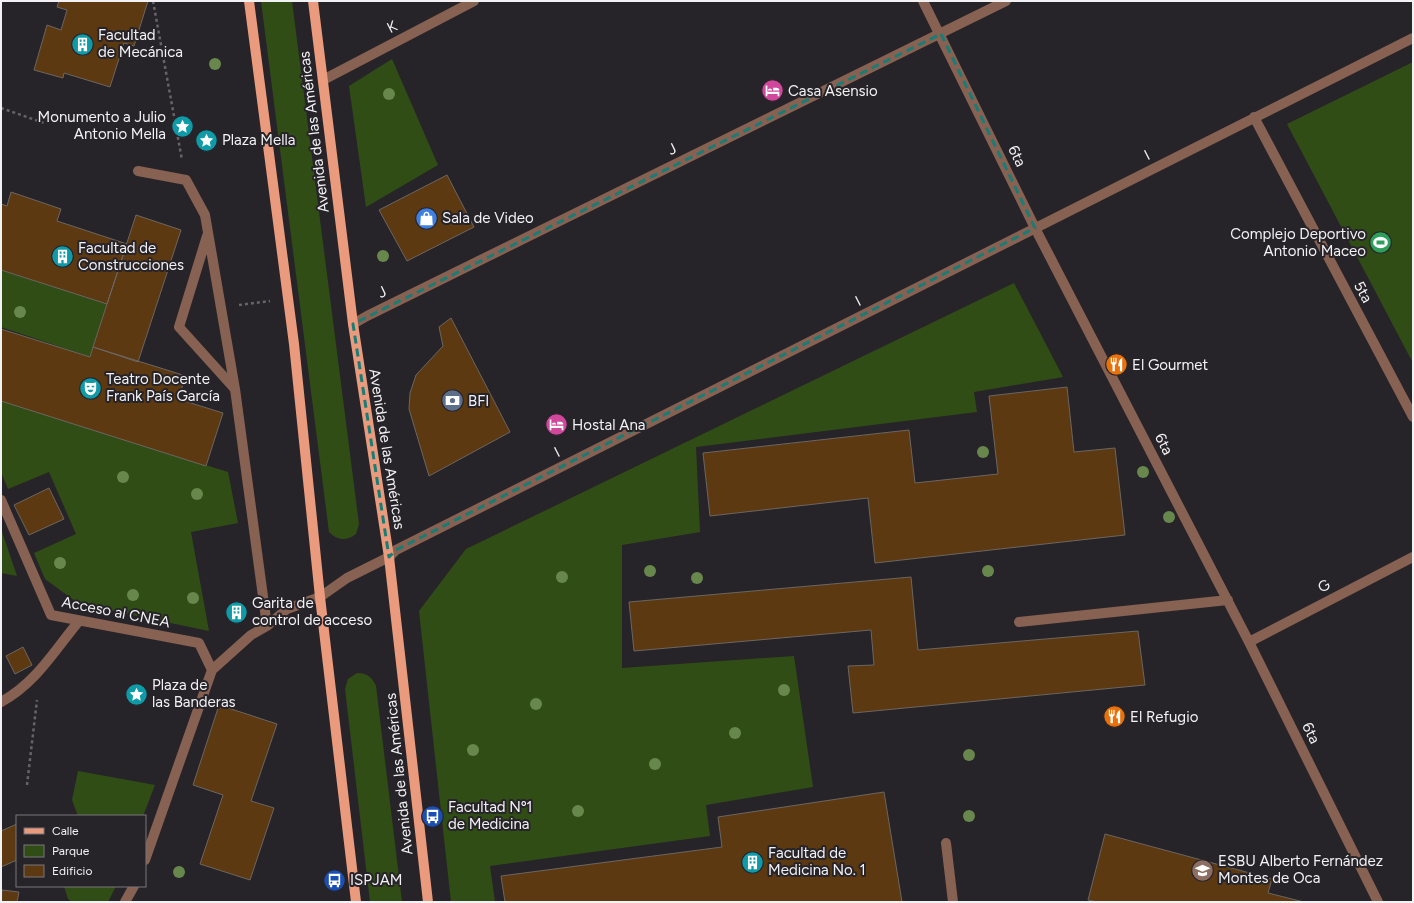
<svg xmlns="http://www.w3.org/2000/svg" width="1414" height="903" font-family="Figtree,sans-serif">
  <rect width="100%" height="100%" fill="#272429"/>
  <path fill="#314d16" d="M261,1H292L359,524L356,534C347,541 337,541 329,532Z
    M392,59L438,165L366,207L349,86Z
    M1413,62V363L1287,124Z
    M1,270L107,304L90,357L1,327Z
    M1014,283L1063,377L974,392L977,412L696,447L700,532L622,545V668L794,656L813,787L706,805L710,836L490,866L495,902H451L419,611L466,549Z
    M1,401L228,472L238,523L191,532L209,631L79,604L45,579L34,553L76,534L49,472L8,489L1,472Z
    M1,529L17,576L1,573Z
    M357,673C367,673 372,677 376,686L402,902H370L345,689L348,679Z
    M78,771L155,785L143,816H78L72,800Z
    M64,886H116L108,902H72L68,899Z"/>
  <path fill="#5d3911" stroke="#6b6661" d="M59,1H148L134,46L124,43L110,87L64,73L63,78L34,70L47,25L61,30L67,10L57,7Z
    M447,175L474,227L407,261L379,210Z
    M11,192L61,209L57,221L127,244L107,304L1,270V204L7,206Z
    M136,215L181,230L138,362L93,347Z
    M451,318L510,432L429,476L409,409L410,393L416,375L443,346L439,327Z
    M1,329L90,357L93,347L186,376L178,399L223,413L206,466L1,401Z
    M1067,387L1074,452L1115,448L1125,535L875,563L868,498L710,516L703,453L909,430L915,483L998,474L989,396Z
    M49,488L64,519L29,535L14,505Z
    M911,577L918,650L1138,631L1145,685L853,713L848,666L874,665L871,630L634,651L629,602Z
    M239,605L242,616L234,618L231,607Z
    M23,647L32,665L15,674L6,656Z
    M219,705L277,724L251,801L274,808L250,880L200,864L223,795L193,785Z
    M884,792L902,902H505L501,876L722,847L718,817Z
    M17,824V860L1,867V831Z
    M1105,834L1272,879L1268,893L1304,902H1097L1088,900Z
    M2,890L19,892L17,902H1Z"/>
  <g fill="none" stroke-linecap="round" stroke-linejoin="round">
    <path stroke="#666468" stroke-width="2.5" stroke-dasharray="3 3" stroke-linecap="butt" d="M153,1L182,160
      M1,108L44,123
      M239,305L270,301
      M27,785L37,700"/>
    <path stroke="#876152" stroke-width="10" d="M923,1L1035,228L1249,642L1378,902
      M323,80L474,1
      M1254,117L1413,417
      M138,171L186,180L205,215L235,389L267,626L251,635L212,670L145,860
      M207,236L179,327L234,388
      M353,324L367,316L1006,1
      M1,500L51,615L199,643L212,670
      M1019,622L1228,600
      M267,626L287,609L320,597L347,578L389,557L396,550L1413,38
      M1249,642L1413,557
      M1,702C36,683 54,651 79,621
      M946,843L953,902
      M125,902L134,886"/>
    <path stroke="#ea9b7d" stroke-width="10" d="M249,1L294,344L320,597L356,902
      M313,1L353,324L389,557L428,902"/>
  </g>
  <g fill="#67874d">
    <circle cx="215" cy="64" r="6"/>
    <circle cx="389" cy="94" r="6"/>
    <circle cx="383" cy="256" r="6"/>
    <circle cx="20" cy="312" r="6"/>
    <circle cx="983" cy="452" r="6"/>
    <circle cx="1143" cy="472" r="6"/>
    <circle cx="123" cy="477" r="6"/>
    <circle cx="197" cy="494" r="6"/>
    <circle cx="1169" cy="517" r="6"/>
    <circle cx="60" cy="563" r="6"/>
    <circle cx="650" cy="571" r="6"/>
    <circle cx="988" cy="571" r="6"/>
    <circle cx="562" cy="577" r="6"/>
    <circle cx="697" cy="578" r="6"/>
    <circle cx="133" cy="595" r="6"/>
    <circle cx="193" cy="598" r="6"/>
    <circle cx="784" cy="690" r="6"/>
    <circle cx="536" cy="704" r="6"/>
    <circle cx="735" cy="733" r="6"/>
    <circle cx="473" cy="750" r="6"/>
    <circle cx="969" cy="755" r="6"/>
    <circle cx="655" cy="764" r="6"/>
    <circle cx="578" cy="811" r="6"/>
    <circle cx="969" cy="816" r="6"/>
    <circle cx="179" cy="872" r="6"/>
  </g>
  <path fill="none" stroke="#1a7c75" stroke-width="3" stroke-dasharray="8 5" stroke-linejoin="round" d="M941,34L1035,228L396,550L389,557L353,324Z"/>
  <defs>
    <symbol id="building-disc" viewBox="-11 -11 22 22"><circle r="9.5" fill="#0f9aa8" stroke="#272429"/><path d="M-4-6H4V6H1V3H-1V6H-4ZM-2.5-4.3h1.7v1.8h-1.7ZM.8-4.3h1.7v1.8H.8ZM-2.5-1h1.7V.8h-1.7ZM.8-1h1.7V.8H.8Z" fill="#fff"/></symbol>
    <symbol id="hotel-disc" viewBox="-11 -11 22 22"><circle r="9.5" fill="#d1479c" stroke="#272429"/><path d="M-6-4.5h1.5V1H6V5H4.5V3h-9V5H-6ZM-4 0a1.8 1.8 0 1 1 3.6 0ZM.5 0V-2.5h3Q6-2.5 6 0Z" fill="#fff"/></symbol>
    <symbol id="sight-disc" viewBox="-11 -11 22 22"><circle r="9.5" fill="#0f9aa8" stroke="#272429"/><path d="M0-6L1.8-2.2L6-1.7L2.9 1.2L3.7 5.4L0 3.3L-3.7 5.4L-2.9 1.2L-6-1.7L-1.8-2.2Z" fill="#fff"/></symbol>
    <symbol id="shop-disc" viewBox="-11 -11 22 22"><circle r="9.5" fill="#3f7fe0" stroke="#272429"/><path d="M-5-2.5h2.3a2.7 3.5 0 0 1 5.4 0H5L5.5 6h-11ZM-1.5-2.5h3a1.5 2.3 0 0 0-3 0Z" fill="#fff"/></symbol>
    <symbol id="stadium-disc" viewBox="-11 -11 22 22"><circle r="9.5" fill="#2e9e5b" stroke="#272429"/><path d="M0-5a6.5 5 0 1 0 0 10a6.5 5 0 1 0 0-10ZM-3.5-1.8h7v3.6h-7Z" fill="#fff"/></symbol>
    <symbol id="restaurant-disc" viewBox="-11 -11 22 22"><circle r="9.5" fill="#e8710a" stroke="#272429"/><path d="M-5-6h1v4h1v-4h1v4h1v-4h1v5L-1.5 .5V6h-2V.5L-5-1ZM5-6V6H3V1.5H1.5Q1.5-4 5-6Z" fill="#fff"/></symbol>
    <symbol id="theatre-disc" viewBox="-11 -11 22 22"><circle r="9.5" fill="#0f9aa8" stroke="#272429"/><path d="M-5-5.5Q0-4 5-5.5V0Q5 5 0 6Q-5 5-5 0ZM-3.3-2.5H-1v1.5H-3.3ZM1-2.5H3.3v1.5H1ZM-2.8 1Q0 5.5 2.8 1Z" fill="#fff"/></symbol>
    <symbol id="bank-disc" viewBox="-11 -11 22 22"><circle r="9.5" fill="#5c6f8a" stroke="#272429"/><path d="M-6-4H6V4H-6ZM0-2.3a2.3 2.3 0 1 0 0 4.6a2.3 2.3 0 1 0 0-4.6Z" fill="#fff"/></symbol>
    <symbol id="bus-disc" viewBox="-11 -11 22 22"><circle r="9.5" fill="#1a4fb4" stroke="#272429"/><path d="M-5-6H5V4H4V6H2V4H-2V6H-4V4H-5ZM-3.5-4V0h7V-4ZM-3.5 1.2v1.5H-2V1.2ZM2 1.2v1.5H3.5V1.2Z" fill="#fff"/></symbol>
    <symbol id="school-disc" viewBox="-11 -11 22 22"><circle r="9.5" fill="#8d6e63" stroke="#272429"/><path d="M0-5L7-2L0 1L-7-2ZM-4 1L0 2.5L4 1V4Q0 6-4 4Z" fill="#fff"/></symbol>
  </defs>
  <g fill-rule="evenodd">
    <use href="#building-disc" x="70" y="32" width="25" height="25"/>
    <use href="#hotel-disc" x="760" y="78" width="25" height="25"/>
    <use href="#sight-disc" x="170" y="114" width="25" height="25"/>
    <use href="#sight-disc" x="194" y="128" width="25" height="25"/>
    <use href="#shop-disc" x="414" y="206" width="25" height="25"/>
    <use href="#stadium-disc" x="1368" y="230" width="25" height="25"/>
    <use href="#building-disc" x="50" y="244" width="25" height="25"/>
    <use href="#restaurant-disc" x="1104" y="352" width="25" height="25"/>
    <use href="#theatre-disc" x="78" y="376" width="25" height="25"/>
    <use href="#bank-disc" x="440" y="388" width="25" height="25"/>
    <use href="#hotel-disc" x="544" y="412" width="25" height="25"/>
    <use href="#building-disc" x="224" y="600" width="25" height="25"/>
    <use href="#sight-disc" x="124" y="682" width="25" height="25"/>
    <use href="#restaurant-disc" x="1102" y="704" width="25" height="25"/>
    <use href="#bus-disc" x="420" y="804" width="25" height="25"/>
    <use href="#building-disc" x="740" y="850" width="25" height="25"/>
    <use href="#school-disc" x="1190" y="858" width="25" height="25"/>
    <use href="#bus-disc" x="322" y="868" width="25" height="25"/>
  </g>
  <g text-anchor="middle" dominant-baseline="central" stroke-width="4" stroke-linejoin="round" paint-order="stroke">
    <g font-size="15" fill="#f2f1f4" stroke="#272429">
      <text transform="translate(392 27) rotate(-27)">K</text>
      <text transform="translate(314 132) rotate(-97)">Avenida de las Américas</text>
      <text transform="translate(672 149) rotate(-26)">J</text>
      <text transform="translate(1147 155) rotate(-27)">I</text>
      <text transform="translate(1017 156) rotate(64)">6ta</text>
      <text transform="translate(382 292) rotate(-26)">J</text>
      <text transform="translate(1363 292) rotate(62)">5ta</text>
      <text transform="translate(858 301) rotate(-27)">I</text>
      <text transform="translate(1164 444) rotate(63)">6ta</text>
      <text transform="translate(387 449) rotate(81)">Avenida de las Américas</text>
      <text transform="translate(557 452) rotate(-27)">I</text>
      <text transform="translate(1324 586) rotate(-28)">G</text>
      <text transform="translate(116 612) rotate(11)">Acceso al CNEA</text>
      <text transform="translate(1311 733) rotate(64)">6ta</text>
      <text transform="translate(399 774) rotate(-96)">Avenida de las Américas</text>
    </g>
    <g font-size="15" fill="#f2f1f4" stroke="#272429" text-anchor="start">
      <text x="98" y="35">Facultad<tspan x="98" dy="17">de Mecánica</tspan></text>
      <text x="788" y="91">Casa Asensio</text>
      <text x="166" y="117" text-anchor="end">Monumento a Julio<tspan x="166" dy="17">Antonio Mella</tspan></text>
      <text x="222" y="140">Plaza Mella</text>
      <text x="442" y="218">Sala de Video</text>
      <text x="1366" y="234" text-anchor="end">Complejo Deportivo<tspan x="1366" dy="17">Antonio Maceo</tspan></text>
      <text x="78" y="248">Facultad de<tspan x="78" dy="17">Construcciones</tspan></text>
      <text x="1132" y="365">El Gourmet</text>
      <text x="106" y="379">Teatro Docente<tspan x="106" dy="17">Frank País García</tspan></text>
      <text x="468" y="401">BFI</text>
      <text x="572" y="425">Hostal Ana</text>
      <text x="252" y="603">Garita de<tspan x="252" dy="17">control de acceso</tspan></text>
      <text x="152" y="685">Plaza de<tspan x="152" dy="17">las Banderas</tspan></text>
      <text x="1130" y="717">El Refugio</text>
      <text x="448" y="807">Facultad Nº1<tspan x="448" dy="17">de Medicina</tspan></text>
      <text x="768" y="853">Facultad de<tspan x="768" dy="17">Medicina No. 1</tspan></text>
      <text x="1218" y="861">ESBU Alberto Fernández<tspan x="1218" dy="17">Montes de Oca</tspan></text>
      <text x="350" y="880">ISPJAM</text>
    </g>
  </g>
  <rect width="1414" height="903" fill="none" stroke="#f2f1f4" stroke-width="4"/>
  <rect x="16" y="815" width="130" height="72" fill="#272429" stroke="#78767a"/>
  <rect x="24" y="828" width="20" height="6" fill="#ea9b7d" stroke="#78767a"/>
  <text x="52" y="835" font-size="12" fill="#f2f1f4">Calle</text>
  <rect x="24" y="845" width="20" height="12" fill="#314d16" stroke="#78767a"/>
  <text x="52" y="855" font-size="12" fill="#f2f1f4">Parque</text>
  <rect x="24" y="865" width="20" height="12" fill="#5d3911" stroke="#78767a"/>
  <text x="52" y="875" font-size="12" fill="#f2f1f4">Edificio</text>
</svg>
